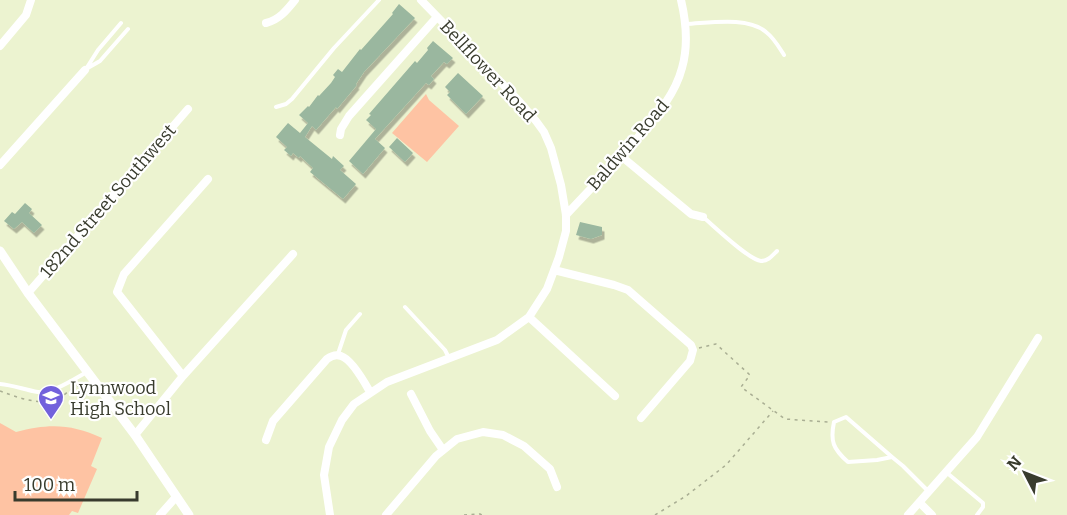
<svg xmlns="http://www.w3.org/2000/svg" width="1067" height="515" font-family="Bitter,serif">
  <defs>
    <filter id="shadow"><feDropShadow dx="2.5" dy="4.5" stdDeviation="0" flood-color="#0004"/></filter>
  </defs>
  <rect width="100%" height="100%" fill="#ecf3d0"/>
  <path fill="#fec3a3" d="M426,94L429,100L459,126L427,162L392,133Z
    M0,423L16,432C49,423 72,424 102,438L91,466L97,469L78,513L72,511L69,515H0Z"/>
  <path fill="#9ab79f" filter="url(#shadow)" d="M399,4L415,18L364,72L356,84L357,85L337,109L336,107L316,130L312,126L305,137L332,159L333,156L344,166L340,170L356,184L343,199L310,172L313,168L300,156L299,158L293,153L291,156L284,150L287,147L276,137L288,123L300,133L308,123L299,115L308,106L309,107L318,95L319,96L331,83L335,77L333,75L338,69L342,72L360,49L361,50L393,14L392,13Z
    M433,41L453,58L447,64L444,62L431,76L434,79L429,85L426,83L375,139L385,148L363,174L349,161L376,129L366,120L371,115L369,114L415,61L417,63L428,50L427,48Z
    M458,73L483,96L466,114L447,95L450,92L445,87Z
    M397,138L413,153L405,162L389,147Z
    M25,203L32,209L29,213L42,225L34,233L22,222L14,229L4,221L12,212L15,214Z
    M580,222L602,227V235L591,239L576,235Z"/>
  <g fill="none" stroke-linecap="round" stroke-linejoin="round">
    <path stroke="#a9ae93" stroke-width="1.5" stroke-dasharray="3 4.5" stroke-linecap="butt" d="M699,348L716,344L750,375L741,387L785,419L828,422
      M0,391C19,398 42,407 61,397C66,394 71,388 77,386C80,386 83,385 86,384
      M464,515L480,514L482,515
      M655,515L686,496L726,465L773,411"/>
    <path stroke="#fff" stroke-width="4" d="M686,24C709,23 748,16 766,32C774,38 779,47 784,55
      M86,69L100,61L128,29
      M86,69L98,50L121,23
      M276,107L286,104L292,99L334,48L379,0
      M703,217C714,226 749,260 761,261C768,261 772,256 777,251
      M405,307L445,350L449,358
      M338,354L346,330L360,314
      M0,384C13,385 25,390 38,392C52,394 74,379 87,372
      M892,457L846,417L834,422C830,441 833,449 848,462L877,460L892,457L903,466L929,492
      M946,472L983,503V507L977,515"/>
    <path stroke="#fff" stroke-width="8" d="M266,23C279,20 287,10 295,0
      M0,46L26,15L31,0
      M340,135L341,129L349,116L437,17
      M621,156L691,214L703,217
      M0,165L85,70
      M566,215C590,189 615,164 638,137C656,116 675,95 682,68C688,47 686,21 681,0
      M554,270L614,285L628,290L691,345L693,350L690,361L641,418
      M28,293L188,109
      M529,317L615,396
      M183,376L117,292L124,274L208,179
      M411,394L430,431L443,450
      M135,435L183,376L293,254
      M266,440L273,421L327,359C331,356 336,354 341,356C351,359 365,383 370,392
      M920,503L932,515
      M160,515L176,497
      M330,515L324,475L329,447L342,420L354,404L387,382L497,340L529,317L547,289L559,257L566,231V215L561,185L551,148L544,132L536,121L519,101L421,0
      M386,515L436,456L457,439L483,432L503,435L524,446L550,469L557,487
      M908,515L977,437L1038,338"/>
    <path stroke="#fff" stroke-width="9" d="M0,251L28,293L135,435L189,515"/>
  </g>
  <defs>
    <symbol id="school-pin" viewBox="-11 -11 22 30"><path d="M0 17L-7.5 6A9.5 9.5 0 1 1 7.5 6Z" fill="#7261dc" stroke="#fff"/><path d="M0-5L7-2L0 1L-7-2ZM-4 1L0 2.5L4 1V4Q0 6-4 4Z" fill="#fff"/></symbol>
  </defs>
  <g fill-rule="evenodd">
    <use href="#school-pin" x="36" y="383" width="30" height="40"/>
  </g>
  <g text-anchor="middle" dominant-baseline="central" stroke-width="4.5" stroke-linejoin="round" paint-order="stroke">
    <g font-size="18" fill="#383b2d" stroke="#fff">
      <text transform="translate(488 71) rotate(47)">Bellflower Road</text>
      <text transform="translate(628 145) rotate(-49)">Baldwin Road</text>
      <text transform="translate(108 201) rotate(-49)">182nd Street Southwest</text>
    </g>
    <g font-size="18" fill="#383b2d" stroke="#fff" text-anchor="start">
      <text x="70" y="388">Lynnwood<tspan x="70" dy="21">High School</tspan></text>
    </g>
  </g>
  <g transform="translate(1025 473) rotate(312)" stroke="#ffffff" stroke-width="4.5" paint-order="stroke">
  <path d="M0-4.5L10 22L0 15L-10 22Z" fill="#383b2d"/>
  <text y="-9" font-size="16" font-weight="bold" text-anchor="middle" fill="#383b2d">N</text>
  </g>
  <path d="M15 491v9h122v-9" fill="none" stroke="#383b2d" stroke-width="3"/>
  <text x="24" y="491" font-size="18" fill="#383b2d" stroke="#ffffff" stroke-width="4.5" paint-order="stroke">100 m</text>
</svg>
